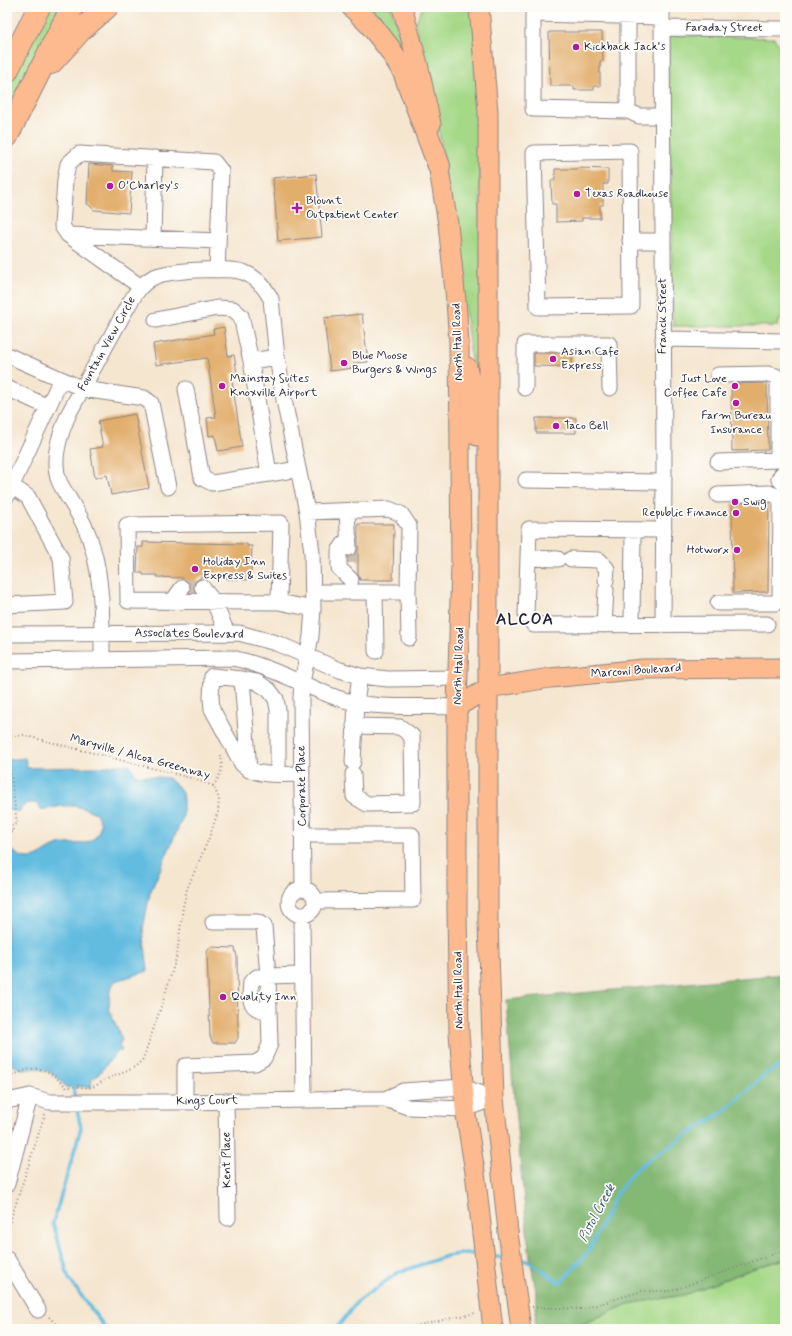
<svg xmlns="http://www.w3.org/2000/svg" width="792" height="1336" font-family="Mynerve,sans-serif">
  <rect width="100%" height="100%" fill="#fdfcf7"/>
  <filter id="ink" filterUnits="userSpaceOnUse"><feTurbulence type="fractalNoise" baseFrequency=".025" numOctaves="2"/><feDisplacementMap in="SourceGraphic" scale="8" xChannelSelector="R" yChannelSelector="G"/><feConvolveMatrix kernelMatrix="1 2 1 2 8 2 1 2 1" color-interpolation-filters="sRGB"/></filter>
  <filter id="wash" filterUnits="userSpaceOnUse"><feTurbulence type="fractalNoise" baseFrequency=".012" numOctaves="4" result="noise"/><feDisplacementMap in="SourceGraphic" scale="16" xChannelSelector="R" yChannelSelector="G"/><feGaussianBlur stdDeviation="0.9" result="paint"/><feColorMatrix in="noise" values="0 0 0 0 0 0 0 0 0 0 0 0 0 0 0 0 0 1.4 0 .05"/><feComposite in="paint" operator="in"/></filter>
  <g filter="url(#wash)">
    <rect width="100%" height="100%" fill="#f5e6d0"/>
    <path fill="#a5d887" stroke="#647d61" d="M43,7H65L7,118V83Z
      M360,7H391L400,37L410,75Z
      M424,7H467L472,15L475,30L480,143L481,433L454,227L438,125L415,23L421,10Z
      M668,35L774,38L781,48L783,60L784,319H780L778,326H673Z
      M785,1259V1329H572L628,1304L684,1295L752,1269Z"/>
    <path fill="#84b874" stroke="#536d58" d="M785,974V1259L752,1269L684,1295L628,1304L572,1329H535L536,1292L529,1250L515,1109L506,1000Z"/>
    <path fill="#62bce0" stroke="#426f8e" d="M25,758L27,768L96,767L129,764L136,775L168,778L176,785L182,793L183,801V817L150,893L143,929L148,971L115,981L110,990L109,1008L122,1040L119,1045L122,1051L117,1052L97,1076L92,1079L91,1087L73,1086L67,1088L58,1078L48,1071L36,1068L25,1070L7,1063V846C13,851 20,858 28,858C38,859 47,849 56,846C66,842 79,846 90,841C97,838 99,831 101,824L96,813C81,807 74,804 57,807C51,808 47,810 41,809L36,803H28L22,807L19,812L7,809V760Z"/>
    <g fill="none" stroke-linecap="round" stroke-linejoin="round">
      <path stroke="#62bce0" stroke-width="3.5" d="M73,1086L75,1099
        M76,1105L81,1128L53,1223L69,1279L106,1329
        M491,1256L505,1258
        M517,1260L529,1261L560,1283L589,1251L615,1196L634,1171L648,1160L724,1111L767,1073L785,1062
        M336,1329L357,1302L397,1273L447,1256L466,1253L479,1255"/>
    </g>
    <g id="blocks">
      <path fill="#e2ae6c" d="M549,32H602L603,61H600V86H594V90H574V86H550Z
        M89,164L113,166V171L132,172L129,213L94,210L89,205L87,204Z
        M577,168L608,169V184H603V205H600V218H582V221L556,222V204H552L551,180H555V169H577Z
        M316,174L322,237L278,241L273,178Z
        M362,314L368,362L354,363V368L330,371L324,318Z
        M224,327L228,356L234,355L237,373L231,374L242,447L218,451L215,435L209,436L207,418L216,417L207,358L156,365L153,344L214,334L213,329Z
        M534,353H572V367L534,366Z
        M767,383L768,450L732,451L731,384Z
        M135,414L149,488L111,495L107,475L95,478L90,449L103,447L98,421Z
        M536,418H576V433H536Z
        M768,502L769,503L768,592L733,593L732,503Z
        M358,524H394L393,580H360L358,574Z
        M143,542L247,544V546H252L251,573H247V580L228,579V578L202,577L197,580L194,583L193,588L195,592H190L191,588L190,584L182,578L157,577V575H143V573H137L138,547H143Z
        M210,947L235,948L237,957L238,1038L235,1043H213L210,1037L207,952Z"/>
    </g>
  </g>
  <g filter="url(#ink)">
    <use href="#blocks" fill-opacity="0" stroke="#8c8486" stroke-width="1"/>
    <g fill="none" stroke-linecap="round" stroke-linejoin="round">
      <path stroke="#cbbfb2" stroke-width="15" stroke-dasharray="15 8" stroke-linecap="butt" d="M349,551L350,563
        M182,588L202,587"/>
      <defs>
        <path id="minor" d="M662,7L664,469L663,625
          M662,17L533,14V109L628,111L639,116H662
          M662,28L785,29
          M628,111V7
          M630,151L631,306L538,307L534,153Z
          M68,235L218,241
          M153,238L155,158
          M630,241H663
          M141,287L68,235L62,226L65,180L68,164L79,154L214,162L221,171L217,270
          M156,320L217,308L233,309L241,316L251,361L277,357
          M663,339L785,341
          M7,355L61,379
          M7,388L48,407
          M525,388V344H609L610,388
          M186,389L202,478L212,483L269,474L251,361
          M718,462L778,460V380L776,376L768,374L718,375
          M785,473L781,475L779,479L782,482L785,483
          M269,474L298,469
          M526,480L663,482
          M718,495L769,493L777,496L781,502L780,600L776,603H718
          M7,496L61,379L83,389L144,398L151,403L168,487
          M347,511L349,548
          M307,512L389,509L401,514L409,526L408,592H313
          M664,530L529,529L526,615L534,625L767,624
          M349,537L339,551V568L351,580
          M528,558L558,559
          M571,559L599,560L607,569L606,580
          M202,587L214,602L227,633
          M375,592L376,651
          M408,592L409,638
          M172,602L182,588
          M279,602L128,601L127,525L281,523L279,602L313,609
          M7,605L65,602L61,558L28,497L12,486
          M604,625L606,590
          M632,625L633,531
          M7,634L239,633L276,643L340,670L360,676L388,679L459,678
          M102,660C102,624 103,581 92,546C88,530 80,516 71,502C67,495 62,488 59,481C51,459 60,434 69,413L125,311C132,299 139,285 152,278C166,270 227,267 243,272C256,277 265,287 271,299L277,357L284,400L307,512L312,553L313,609L311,636L302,683L301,698L303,889
          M7,661L232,658C257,663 281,674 304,684C317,690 330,696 344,700C381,710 420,705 457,707
          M242,679L249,770
          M353,762L356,703L360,676
          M278,774V710L276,699L269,690L257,682L242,679L212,676L211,698L212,709L242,764C258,778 282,774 302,774
          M353,774L354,796L367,804L413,803L412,736L400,727L354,726
          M303,835H412L413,900L315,901
          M289 902a13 13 0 1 1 26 0a13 13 0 1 1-26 0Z
          M302,915L304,1099
          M213,922H257L264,926L268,976L302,975
          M385,1099L403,1091L463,1087L494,1098
          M7,1101L30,1096L49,1102H185L367,1099H385L408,1107L465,1109L494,1098
          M226,1101L228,1218
          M185,1102V1066L255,1063L264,1058L270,1044L268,976L257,977L251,982C249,999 249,1010 268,1011
          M7,1184L30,1096
          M7,1259L38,1310"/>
        <path id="major" d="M402,7L418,64L431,124
          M479,7L488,112V923L494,1098L508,1232
          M436,152L448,224L456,301L459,343L461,564L457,707V911L459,1033L465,1109L475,1172L482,1233
          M467,367L473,396L477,436
          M457,707L488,688L550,678L643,669L785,668"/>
        <path id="highway" d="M353,7L371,25L389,48L404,72L439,166
          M51,63L81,30L107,7
          M7,71L39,7
          M7,136L72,7"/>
      </defs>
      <use href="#minor" stroke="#8c8486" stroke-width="17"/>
      <use href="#major" stroke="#8c8486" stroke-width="21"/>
      <use href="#highway" stroke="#8c8486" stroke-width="24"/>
      <path stroke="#8c8486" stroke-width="2" stroke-dasharray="1 3" stroke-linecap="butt" d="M7,737L23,735L194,779L213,786L219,798L218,812L209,838L187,889L183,907L177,955L163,1001L143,1059C131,1073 121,1072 105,1080C101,1082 96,1086 92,1087C84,1089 75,1085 67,1088C54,1074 40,1063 21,1072C16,1074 11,1075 7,1079
        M7,742L17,824L12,825L13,832L7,833
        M213,786C221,775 224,766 220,753
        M7,1118L12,1119
        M7,1229L9,1225L45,1114
        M532,1307L583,1309L642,1291H671L785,1250
        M49,1317L61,1329
        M387,1329L405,1328L476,1313"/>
      <use href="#minor" stroke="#fff" stroke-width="15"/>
      <use href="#major" stroke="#fcba8e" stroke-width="19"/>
      <use href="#highway" stroke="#fcba8e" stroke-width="22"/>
      <defs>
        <path id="major-bridge" d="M508,1232L521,1329
          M482,1233L493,1329"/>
      </defs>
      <use href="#major-bridge" stroke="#8c8486" stroke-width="21" stroke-linecap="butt"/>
      <use href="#major-bridge" stroke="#fcba8e" stroke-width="19"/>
    </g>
  </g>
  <g fill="#b5179e" stroke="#fdfcf7" stroke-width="1.5">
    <circle cx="576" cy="47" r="4"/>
    <circle cx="110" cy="186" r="4"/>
    <circle cx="577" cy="194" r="4"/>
    <path d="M295 202h4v4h4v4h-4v4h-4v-4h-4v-4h4z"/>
    <circle cx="553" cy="359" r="4"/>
    <circle cx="344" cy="363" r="4"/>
    <circle cx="222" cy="386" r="4"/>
    <circle cx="735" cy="386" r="4"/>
    <circle cx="736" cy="403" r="4"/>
    <circle cx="556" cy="426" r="4"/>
    <circle cx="735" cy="502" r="4"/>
    <circle cx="736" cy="513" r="4"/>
    <circle cx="737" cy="550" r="4"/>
    <circle cx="195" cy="569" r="4"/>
    <circle cx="223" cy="997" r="4"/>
  </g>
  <g text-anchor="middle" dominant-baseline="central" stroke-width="3.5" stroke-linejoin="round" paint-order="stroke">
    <g font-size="12" fill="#22223b" stroke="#fdfcf7">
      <text x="724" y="28">Faraday Street</text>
      <text transform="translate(663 316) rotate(-90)">Franck Street</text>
      <text transform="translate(458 342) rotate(-92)">North Hall Road</text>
      <text transform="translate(107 344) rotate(-61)">Fountain View Circle</text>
      <text transform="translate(189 634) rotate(1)">Associates Boulevard</text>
      <text transform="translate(459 666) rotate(-88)">North Hall Road</text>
      <text transform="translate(636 671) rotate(-4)">Marconi Boulevard</text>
      <text transform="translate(140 757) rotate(15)">Maryville / Alcoa Greenway</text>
      <text transform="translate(302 786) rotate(-91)">Corporate Place</text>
      <text transform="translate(459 990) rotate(-91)">North Hall Road</text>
      <text transform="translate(207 1101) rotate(-1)">Kings Court</text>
      <text transform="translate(227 1160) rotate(-91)">Kent Place</text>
    </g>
    <g font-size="12" fill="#22223b" stroke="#fdfcf7" text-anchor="start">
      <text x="584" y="47">Kickback Jack's</text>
      <text x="118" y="186">O'Charley's</text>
      <text x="585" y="194">Texas Roadhouse</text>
      <text x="306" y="201">Blount<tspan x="306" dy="14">Outpatient Center</tspan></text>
      <text x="561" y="352">Asian Cafe<tspan x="561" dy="14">Express</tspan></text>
      <text x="352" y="356">Blue Moose<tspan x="352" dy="14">Burgers &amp; Wings</tspan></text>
      <text x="230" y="379">Mainstay Suites<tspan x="230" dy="14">Knoxville Airport</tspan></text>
      <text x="727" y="379" text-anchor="end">Just Love<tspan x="727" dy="14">Coffee Cafe</tspan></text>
      <text x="736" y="416" text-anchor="middle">Farm Bureau<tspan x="736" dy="14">Insurance</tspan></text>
      <text x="564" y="426">Taco Bell</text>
      <text x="743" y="502">Swig</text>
      <text x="728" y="513" text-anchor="end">Republic Finance</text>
      <text x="729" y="550" text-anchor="end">Hotworx</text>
      <text x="203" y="562">Holiday Inn<tspan x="203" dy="14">Express &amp; Suites</tspan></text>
      <text x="231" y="997">Quality Inn</text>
    </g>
    <g font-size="13" font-style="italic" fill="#385875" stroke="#fdfcf7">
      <text transform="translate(597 1213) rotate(-62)">Pistol Creek</text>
    </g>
    <g font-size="16" font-weight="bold" letter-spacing="1" fill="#22223b" stroke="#fdfcf7">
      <text x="525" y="619">ALCOA</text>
    </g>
  </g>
  <rect width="792" height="1336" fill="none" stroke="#fdfcf7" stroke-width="24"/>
</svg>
